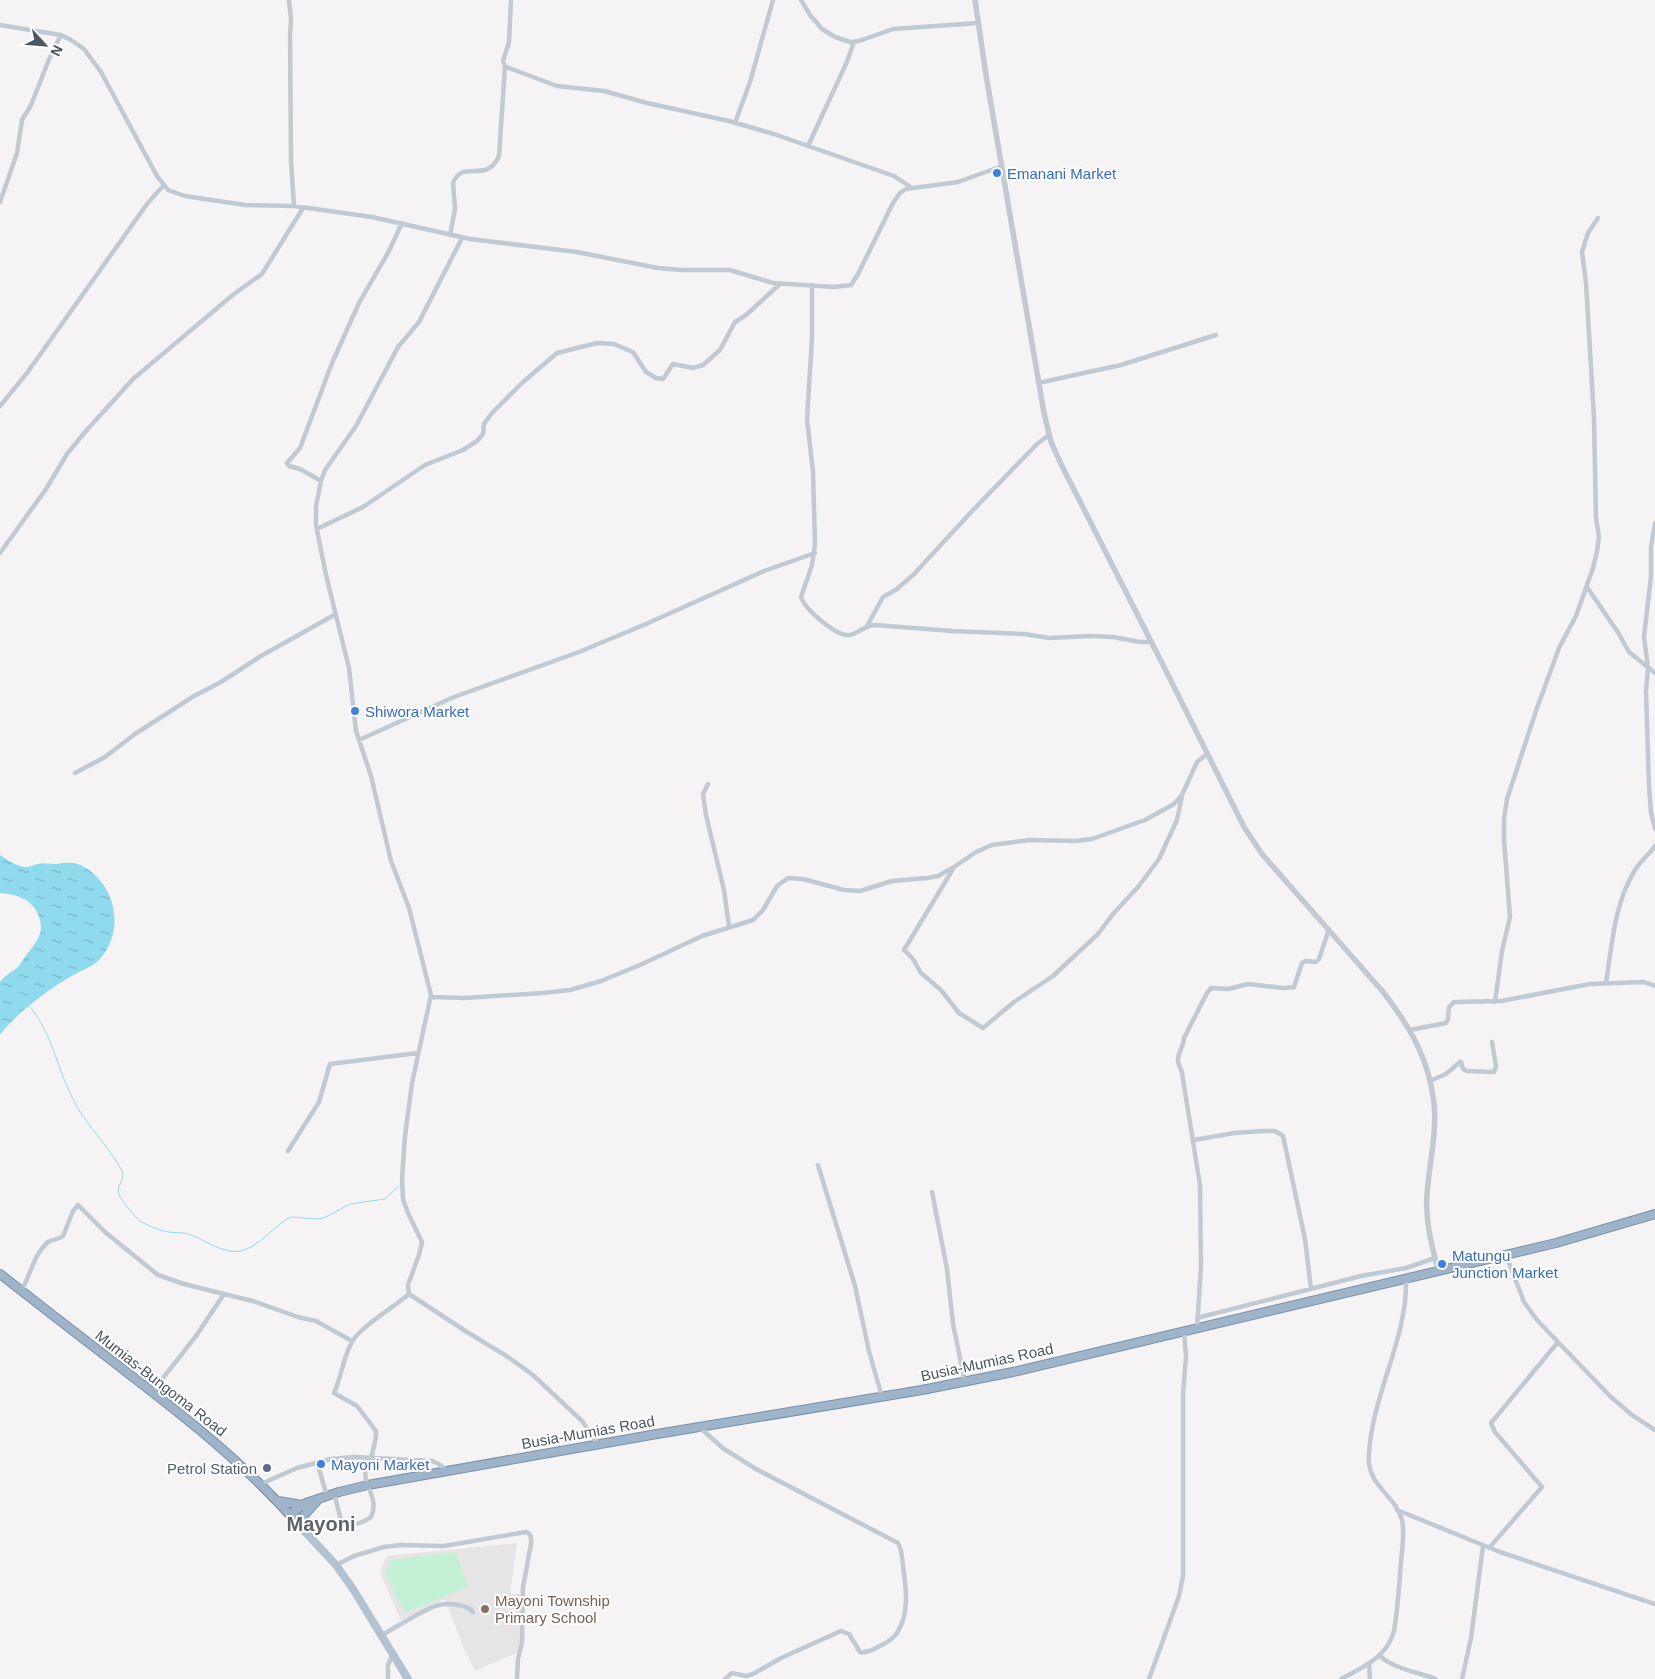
<svg xmlns="http://www.w3.org/2000/svg" width="1655" height="1679" font-family="Helvetica,sans-serif">
  <defs>
    <pattern id="water-ripples" width="26" height="14" patternUnits="userSpaceOnUse" patternTransform="scale(1.25)"><rect width="26" height="14" fill="#90daee"/><path d="M2 4q2-2 4 0t4 0M15 11q2-2 4 0t4 0" fill="none" stroke="#78b4c4"/></pattern>
  </defs>
  <rect width="100%" height="100%" fill="#f5f3f3"/>
  <path fill="#e6e4e5" d="M517,1543L510,1594H521L520,1642L518,1652L475,1671L463,1646L445,1599L401,1620L380,1573L386,1556Z"/>
  <path fill="#c3f1d5" d="M456,1552L468,1587L404,1613L386,1574L391,1560Z"/>
  <path fill="url(#water-ripples)" d="M0,855C7,860 15,865 24,867C29,868 33,865 38,864C45,863 51,864 57,864C68,862 76,862 86,868C117,888 125,932 99,960C91,968 79,971 70,977C49,989 13,1016 0,1035V982C5,975 12,972 18,967C21,963 24,958 27,954C38,940 46,931 37,912C30,898 14,894 0,893Z"/>
  <g fill="none" stroke-linecap="round" stroke-linejoin="round">
    <path stroke="#90daee" stroke-width="1" d="M28,1005C52,1031 56,1066 72,1097C84,1123 107,1144 121,1169C126,1177 119,1183 118,1191C118,1197 135,1217 140,1221C148,1226 159,1230 168,1232C176,1233 184,1232 191,1235C206,1241 224,1254 241,1251C259,1247 274,1225 291,1217L315,1219L324,1218L350,1204L385,1199L399,1186"/>
    <defs>
      <path id="trunk" d="M0,1274C43,1308 86,1341 129,1374C189,1420 247,1466 297,1523L317,1501
        M278,1501L302,1505
        M291,1516L298,1508L306,1503L339,1492L368,1485L657,1434L922,1390L1013,1372L1556,1243L1655,1214"/>
    </defs>
    <use href="#trunk" stroke="#7690ad" stroke-width="10"/>
    <path stroke="#c1cad2" stroke-width="4.5" d="M289,0L291,20L290,35L291,161L294,206
      M511,0L509,42L503,61L505,66L509,68L557,86L604,91L647,103L729,121L774,134L894,176L912,188
      M801,0L810,15L822,29L835,37L850,42L859,41L893,29L978,23
      M0,25L61,35L71,40L84,49L101,72L157,176L168,190L185,196L245,205L294,206L372,217L470,239L577,252L658,268L681,270H730L773,283L834,287L851,285L858,274L893,203L900,193L906,189L958,182L1002,166
      M735,123L750,82L773,0
      M808,146L846,64L854,42
      M0,202L17,153L22,120L31,105L52,52L61,35
      M450,235L455,209L453,183C463,158 486,185 499,156L505,66
      M462,238L419,322L398,347L356,426L325,470L321,481L316,506V525L326,575L349,668L356,731L371,776L391,861L409,908L431,995L412,1083L405,1136L402,1178L403,1199L408,1213L422,1242L419,1255L408,1285L409,1294L467,1332L508,1357L533,1375L582,1421L598,1444
      M812,285V338L807,419L813,472L815,544L812,565L801,597C805,609 836,637 850,635C859,633 865,625 875,625L952,631L1024,634L1049,638L1090,636L1113,637L1140,642H1151
      M1038,383L1121,365L1216,335
      M0,406L27,373L147,204L163,186
      M321,481L300,469L289,466L287,463L300,448L332,363L359,303L389,251L402,223
      M1655,523L1651,547V576L1644,637L1648,668L1646,691L1649,786L1651,812L1655,829
      M317,529L363,507L425,465L463,450L477,441L483,434L484,424L491,414L523,382L557,353L597,343L614,344L633,352L646,372L656,378L663,379L673,364L693,368L703,365L720,350L735,322L746,315L780,284
      M0,553L46,489L67,454L85,432L133,379L234,294L262,274L303,208
      M1587,587L1619,634L1629,652L1655,673
      M867,626L883,597L897,589L914,574L974,509L1037,444L1049,435
      M359,740L454,697L579,652L646,624L764,571L815,553
      M75,773L105,757L135,734L194,696L221,682L261,656L336,614
      M708,784L703,794L706,815L724,890L729,927
      M953,869L904,950L913,959L921,973L941,990L959,1013L983,1028L1014,1002L1053,976L1098,934L1113,914L1138,887L1159,859L1177,820L1182,796
      M1606,983C1612,945 1614,904 1635,870C1641,861 1649,854 1655,846
      M431,997L465,998L543,993L570,990L601,981L640,965L702,936L753,920L763,910L777,886L788,878L803,879L844,890L860,891L892,881L927,878L938,876L954,867L976,852L992,845L1030,840L1075,841L1092,839L1145,820L1174,804L1182,795L1197,762L1207,754
      M1495,1002L1502,951L1510,917L1504,840V819L1507,799L1537,708L1559,648L1576,616L1593,568L1597,551L1599,537L1596,518L1594,418L1586,283L1582,252L1588,233L1598,218
      M1410,1030L1446,1023L1448,1019L1449,1007L1454,1002L1501,1001L1590,984L1644,982L1655,986
      M1432,1080L1446,1074L1460,1062H1461L1463,1069L1467,1071L1494,1072L1496,1066L1492,1042
      M1194,1140L1234,1133L1263,1131H1275L1283,1136L1305,1239L1311,1289
      M288,1151L319,1102L330,1064L418,1053
      M818,1165L855,1286L869,1351L882,1397
      M932,1192L947,1269L953,1324L965,1382
      M21,1291C31,1275 33,1255 48,1242C53,1239 58,1240 63,1236L73,1211L78,1205L105,1232L158,1275L184,1284L224,1294
      M1197,1318L1361,1276L1406,1268L1435,1258
      M1197,1328L1201,1266L1200,1185L1182,1073C1181,1068 1178,1065 1178,1060C1178,1052 1184,1046 1184,1038L1207,993L1211,988L1228,989L1248,984L1283,988L1294,987L1302,963L1306,961L1316,962L1319,959L1329,929
      M1558,1342L1611,1397L1632,1415L1655,1430
      M152,1392L196,1336L224,1294L253,1301L298,1317L316,1321L352,1341
      M699,1427L724,1449L756,1469L898,1543C902,1550 902,1558 903,1566C906,1588 910,1613 897,1633C893,1640 885,1643 878,1647C873,1650 867,1653 860,1652L849,1634L841,1631L781,1658L753,1674L746,1676L732,1673L725,1679
      M371,1459L376,1437V1431L357,1406L334,1393C342,1376 343,1357 352,1342C360,1327 394,1307 409,1294
      M317,1462L327,1496
      M261,1484L297,1468L331,1459L354,1457L432,1461L439,1464L446,1470
      M334,1493L341,1520C349,1528 363,1523 371,1517C378,1501 369,1493 366,1479C364,1472 366,1465 367,1459
      M1397,1510L1500,1552L1655,1604
      M1489,1548L1542,1487L1495,1432L1491,1423L1558,1342L1537,1320L1524,1302L1506,1255
      M336,1565L354,1556L384,1547L401,1545L444,1546L526,1532C532,1534 531,1539 531,1544L523,1587L522,1643L518,1658L517,1679
      M382,1635C395,1628 427,1607 439,1605C448,1603 467,1604 473,1612
      M1380,1656C1394,1669 1418,1672 1436,1679
      M1369,1663L1370,1679
      M388,1679V1665L393,1654
      M1149,1679L1179,1596L1183,1576V1393L1186,1357L1184,1331
      M1341,1679C1364,1667 1387,1657 1394,1631C1398,1608 1399,1585 1401,1562C1402,1549 1405,1533 1402,1520C1395,1494 1366,1486 1369,1454C1372,1395 1408,1337 1406,1279
      M1462,1679L1471,1638L1483,1546"/>
    <path stroke="#c1cad2" stroke-width="5.5" d="M975,0L986,75L1044,413L1051,442L1062,466L1162,663L1244,827L1262,854L1384,993C1410,1027 1429,1059 1434,1103C1437,1134 1429,1164 1427,1195C1425,1221 1432,1246 1438,1270"/>
    <path stroke="#b3c2d1" stroke-width="8" d="M297,1523L336,1565L353,1589L408,1679"/>
    <use href="#trunk" stroke="#9fb4c9" stroke-width="8"/>
  </g>
  <g fill="#3f7fe0" stroke="#fff" stroke-width="2">
    <circle cx="997" cy="173" r="5"/>
    <circle cx="355" cy="711" r="5"/>
    <circle cx="1442" cy="1264" r="5"/>
    <circle cx="321" cy="1464" r="5"/>
  </g>
  <circle fill="#5c6f8a" stroke="#fff" stroke-width="2" cx="267" cy="1468" r="5"/>
  <circle fill="#8d6e63" stroke="#fff" stroke-width="2" cx="485" cy="1609" r="5"/>
  <g text-anchor="middle" dominant-baseline="central" stroke-width="4" stroke-linejoin="round" paint-order="stroke">
    <g font-size="15" fill="#366cbe" stroke="#fff" text-anchor="start">
      <text x="1007" y="173">Emanani Market</text>
      <text x="365" y="711">Shiwora Market</text>
      <text x="1452" y="1255">Matungu<tspan x="1452" dy="17">Junction Market</tspan></text>
      <text x="331" y="1464">Mayoni Market</text>
    </g>
    <g font-size="15" fill="#4a5661" stroke="#fff">
      <text transform="translate(987 1362) rotate(-12)">Busia-Mumias Road</text>
      <text transform="translate(161 1383) rotate(38)">Mumias-Bungoma Road</text>
      <text transform="translate(588 1432) rotate(-10)">Busia-Mumias Road</text>
    </g>
    <g font-size="15" fill="#4e5e75" stroke="#fff" text-anchor="end">
      <text x="257" y="1468">Petrol Station</text>
    </g>
    <g font-size="15" fill="#785e54" stroke="#fff" text-anchor="start">
      <text x="495" y="1600">Mayoni Township<tspan x="495" dy="17">Primary School</tspan></text>
    </g>
    <g font-size="20" font-weight="bold" fill="#5f6368" stroke="#fff">
      <text x="321" y="1524">Mayoni</text>
    </g>
  </g>
  <g transform="translate(45 45) rotate(116)" stroke="#ffffff" stroke-width="4" paint-order="stroke">
  <path d="M0-4L9 19L0 12L-9 19Z" fill="#4a5661"/>
  <text y="-8" font-size="14" font-weight="bold" text-anchor="middle" fill="#4a5661">N</text>
  </g>
</svg>
